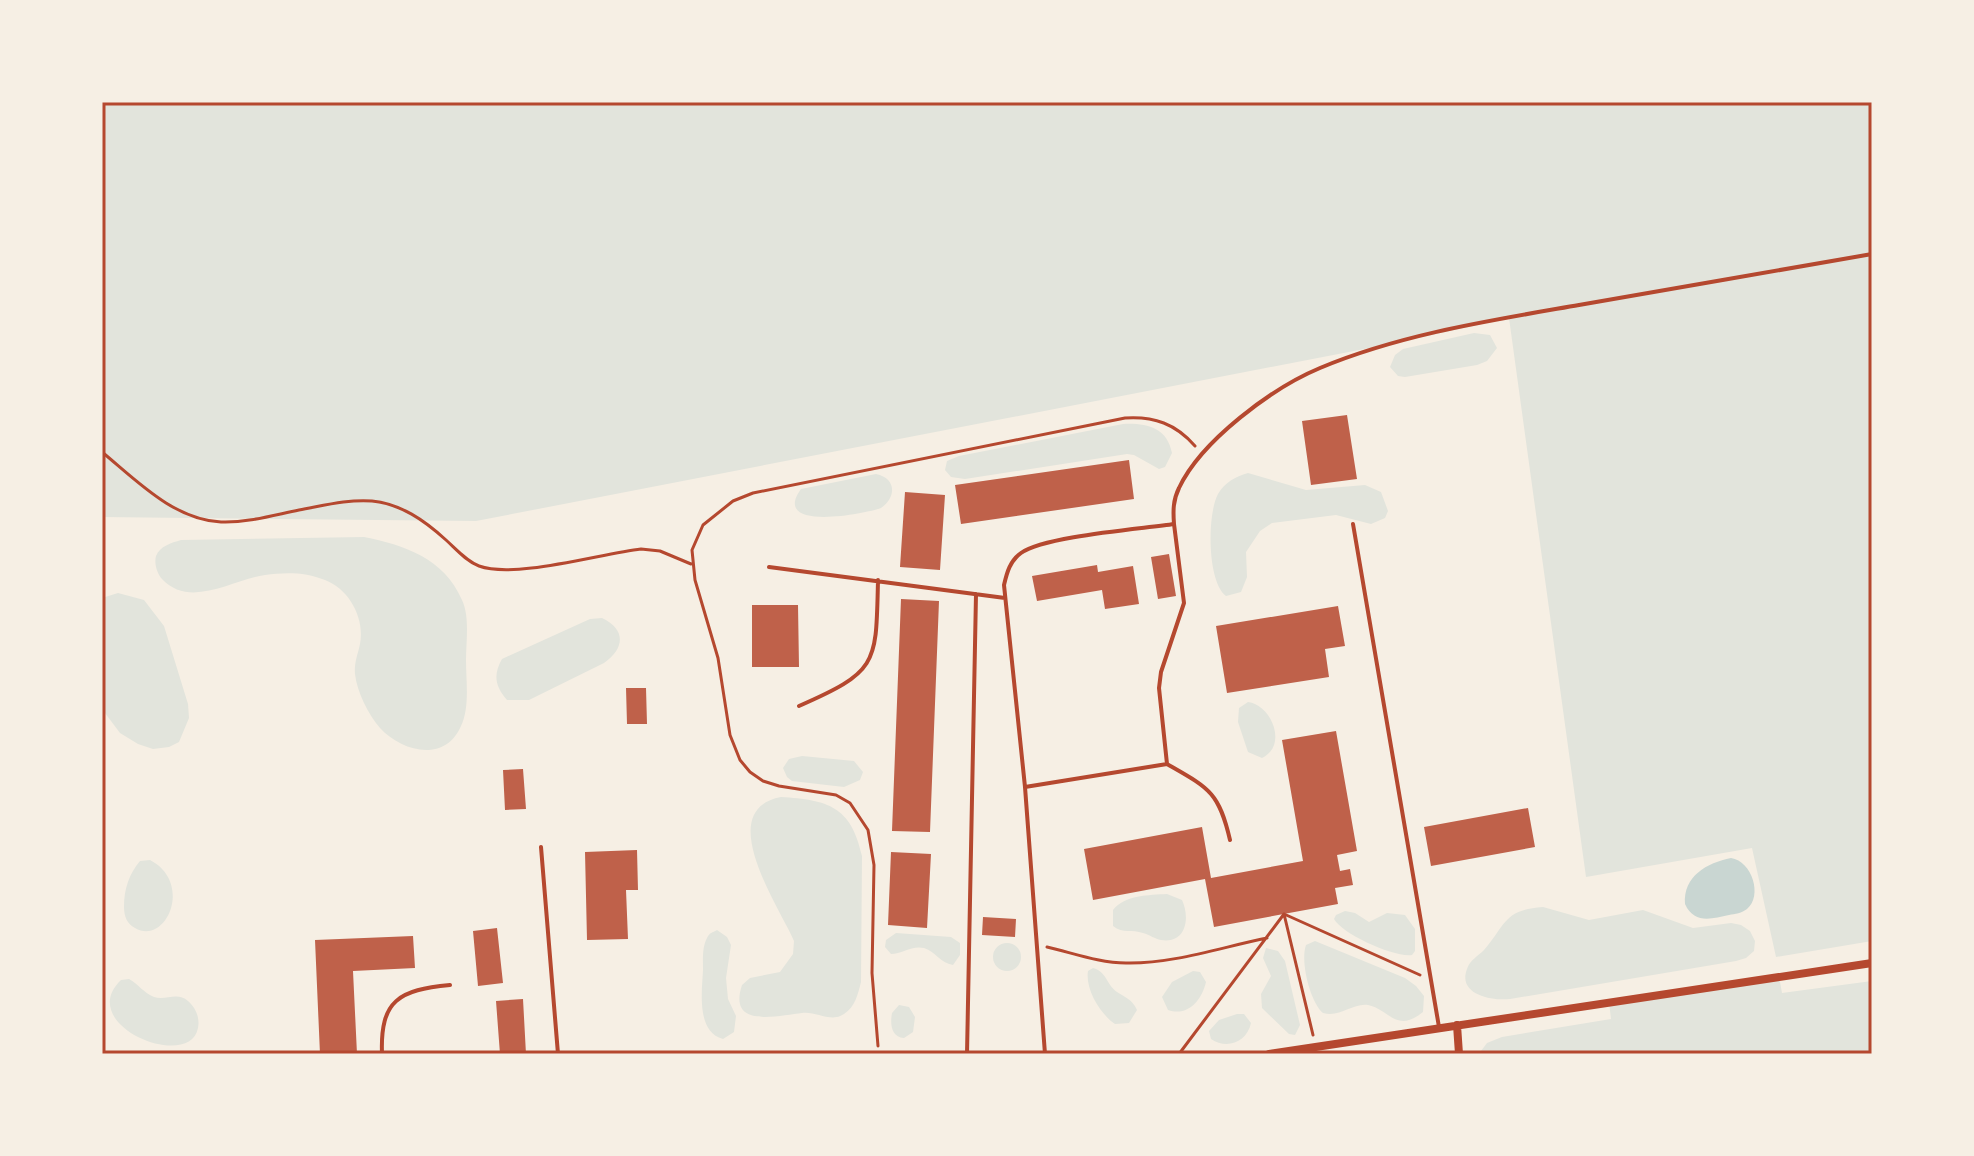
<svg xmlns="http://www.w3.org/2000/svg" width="1974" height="1156" font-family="Georgia,serif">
  <rect width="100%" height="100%" fill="#f6efe4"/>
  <path fill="#e2e4dc" d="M102,102H1872V941L1776,957L1752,848L1586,877L1509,318L1390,344L476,521L102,517Z
    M1474,333L1490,335L1497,348L1487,361L1477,365L1405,377L1398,376L1390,367L1395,355L1403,349Z
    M1123,424C1146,423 1167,427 1172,453L1165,467L1159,469L1134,455L1127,454L965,479L951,477L945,470L947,461L959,456Z
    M1248,473L1306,490L1365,485L1381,492L1388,511L1385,518L1371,524L1336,515L1272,523L1260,531L1246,552L1247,577L1241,592L1226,596C1207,582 1207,514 1218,494C1225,482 1235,477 1248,473Z
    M876,474C896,478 897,497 881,508C865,514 770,532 801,489Z
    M364,537C404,545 444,558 462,600C470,617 466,641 466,660C466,681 470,707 461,726C445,763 402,752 380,728C368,714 357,692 355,674C354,662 358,654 360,644C365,618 349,589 325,580C306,572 285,572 265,575C232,580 190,609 162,579C157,573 154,564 156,556C160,546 171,543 181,540Z
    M118,593L144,600L164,626L188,704L189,718L179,742L169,747L153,749L138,744L120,733L102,709V598Z
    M602,618C627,630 624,649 604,663L529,700H507C495,686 493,675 502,659L590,619Z
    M1248,702C1272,705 1288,746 1262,758L1248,752L1238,722L1239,708Z
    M802,756L854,761L863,772L860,780L844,787L792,781L787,777L783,768L789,759Z
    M781,797C828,800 851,806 862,856L861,982C858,994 855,1007 844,1014C831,1023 816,1011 802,1013C780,1015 727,1030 742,985L750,978L780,972L793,954L794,941C780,908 712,810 781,797Z
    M150,860C194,883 166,946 135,928C127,924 124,916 124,907C124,889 129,874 140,861Z
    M1167,894L1182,900C1190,917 1187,944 1161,940C1155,939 1150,935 1143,933C1132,929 1123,934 1113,926V910C1125,895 1149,895 1167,894Z
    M1543,907L1589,920L1643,910L1693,928L1731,923L1741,925L1750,931L1755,941L1754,951L1746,958L1736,961L1510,999C1493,1001 1457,995 1467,969C1470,960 1478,956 1484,950C1506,925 1503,910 1543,907Z
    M1345,911L1355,913L1369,922L1387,913L1405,915L1415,929V951L1412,955C1395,958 1342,934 1334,919L1336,915Z
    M717,930L727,937L731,945L726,978L728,999L736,1016L734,1032L723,1039C696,1032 702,991 703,970C703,960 702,947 707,938C710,932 712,933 717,930Z
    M896,933L951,937L960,943V955L953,965C940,963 936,952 924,948C912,945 902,954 891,954L885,947L886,940Z
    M1315,941L1405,978L1416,986L1424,996L1423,1012C1396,1034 1389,1009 1368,1005C1352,1003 1340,1018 1323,1013C1310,1002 1300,961 1306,945Z
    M993 957a14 14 0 1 1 28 0a14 14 0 1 1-28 0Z
    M1266,948L1278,951L1285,961L1300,1025L1295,1035L1289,1034L1262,1008L1261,994L1271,976L1263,958Z
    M1093,968C1107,972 1106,984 1117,992C1126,998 1132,999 1137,1010L1129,1023L1115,1024C1100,1014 1085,989 1088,971Z
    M1193,971L1200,972L1206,982C1202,1000 1188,1017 1168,1010L1162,997L1172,982Z
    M1779,976L1782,993L1872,981V1054H1482L1481,1051L1487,1043L1502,1037L1611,1019L1609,1002Z
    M129,979C138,984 144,993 154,997C166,1001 177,991 188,1001C196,1008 200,1018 198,1028C190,1072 74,1025 121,980Z
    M899,1005L909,1007L915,1017L913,1032L904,1038C891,1037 890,1024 892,1013Z
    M1237,1014H1244L1251,1023C1247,1042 1227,1050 1211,1039L1209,1031L1219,1020Z"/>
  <path fill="#c9d6d2" d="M1731,858C1752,861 1763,896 1747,909C1742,913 1735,914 1729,915C1711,919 1694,924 1685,904C1683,876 1707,863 1731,858Z"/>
  <path fill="#bf614a" d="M1347,415L1357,479L1311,485L1302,421Z
    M1129,460L1134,499L961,524L955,485Z
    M905,492L945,495L940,570L900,567Z
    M1169,554L1176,596L1158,599L1151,557Z
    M1097,565L1098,572L1133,566L1139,604L1105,609L1102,590L1037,601L1032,576Z
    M901,599L939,601L930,832L892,831Z
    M752,605H798L799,667H752Z
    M1338,606L1345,646L1325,649L1329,677L1227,693L1216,626Z
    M626,688H646L647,724H627Z
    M1336,731L1357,851L1337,855L1340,871L1350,869L1353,885L1335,888L1338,904L1214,927L1205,879L1093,900L1084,849L1202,827L1211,878L1303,861L1282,740Z
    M523,769L526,809L505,810L503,770Z
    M1528,808L1535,847L1431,866L1424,827Z
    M637,850L638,890H626L628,939L587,940L585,852Z
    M891,852L931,854L927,928L888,925Z
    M983,917L1016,919L1015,937L982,935Z
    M497,928L503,983L478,986L473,931Z
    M413,936L415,968L353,971L357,1054H320L315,940Z
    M523,999L526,1054H500L496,1001Z"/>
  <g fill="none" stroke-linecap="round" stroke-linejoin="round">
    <path stroke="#b5482f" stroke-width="3" d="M102,452C136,480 174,520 221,522C247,523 274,515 299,510C322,506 348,499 372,501C401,504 424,520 446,540C456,549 466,561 479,566C515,579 599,554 641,549L660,551L691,564
      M1284,914L1420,975
      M1284,914L1313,1035
      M1047,947C1073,953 1100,963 1126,963C1173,964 1222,947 1267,938
      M878,1046L872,973L874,865L868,830L850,803L836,795L779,786L763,781L750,772L740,760L730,735L718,658L695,580L692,550L703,525L733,501L753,493L1125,418C1154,416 1176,424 1195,446
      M1179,1054L1284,914"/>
    <path stroke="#b5482f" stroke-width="4" d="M1353,524L1439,1027
      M769,567L1005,598
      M799,706C879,671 876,664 878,580
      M1167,764C1209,788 1219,792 1230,840
      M1025,787L1167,764L1159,688L1161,672L1184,603L1174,524
      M541,847L558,1054
      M382,1054C380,1000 399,990 450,985
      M843,1054H869
      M967,1054L976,594
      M1045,1054L1025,787L1004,585C1007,572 1010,561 1021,553C1045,536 1141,529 1174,524C1173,511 1173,500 1179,488C1201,441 1272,388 1320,368C1401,334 1493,320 1579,305C1677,288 1774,271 1872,254"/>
    <path stroke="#b5482f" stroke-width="8" d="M1457,1025L1459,1054
      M1269,1054L1872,963"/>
  </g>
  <rect width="1974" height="1156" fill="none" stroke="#f6efe4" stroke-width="208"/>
  <rect x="104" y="104" width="1766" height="948" fill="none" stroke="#b5482f" stroke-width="3"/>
</svg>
